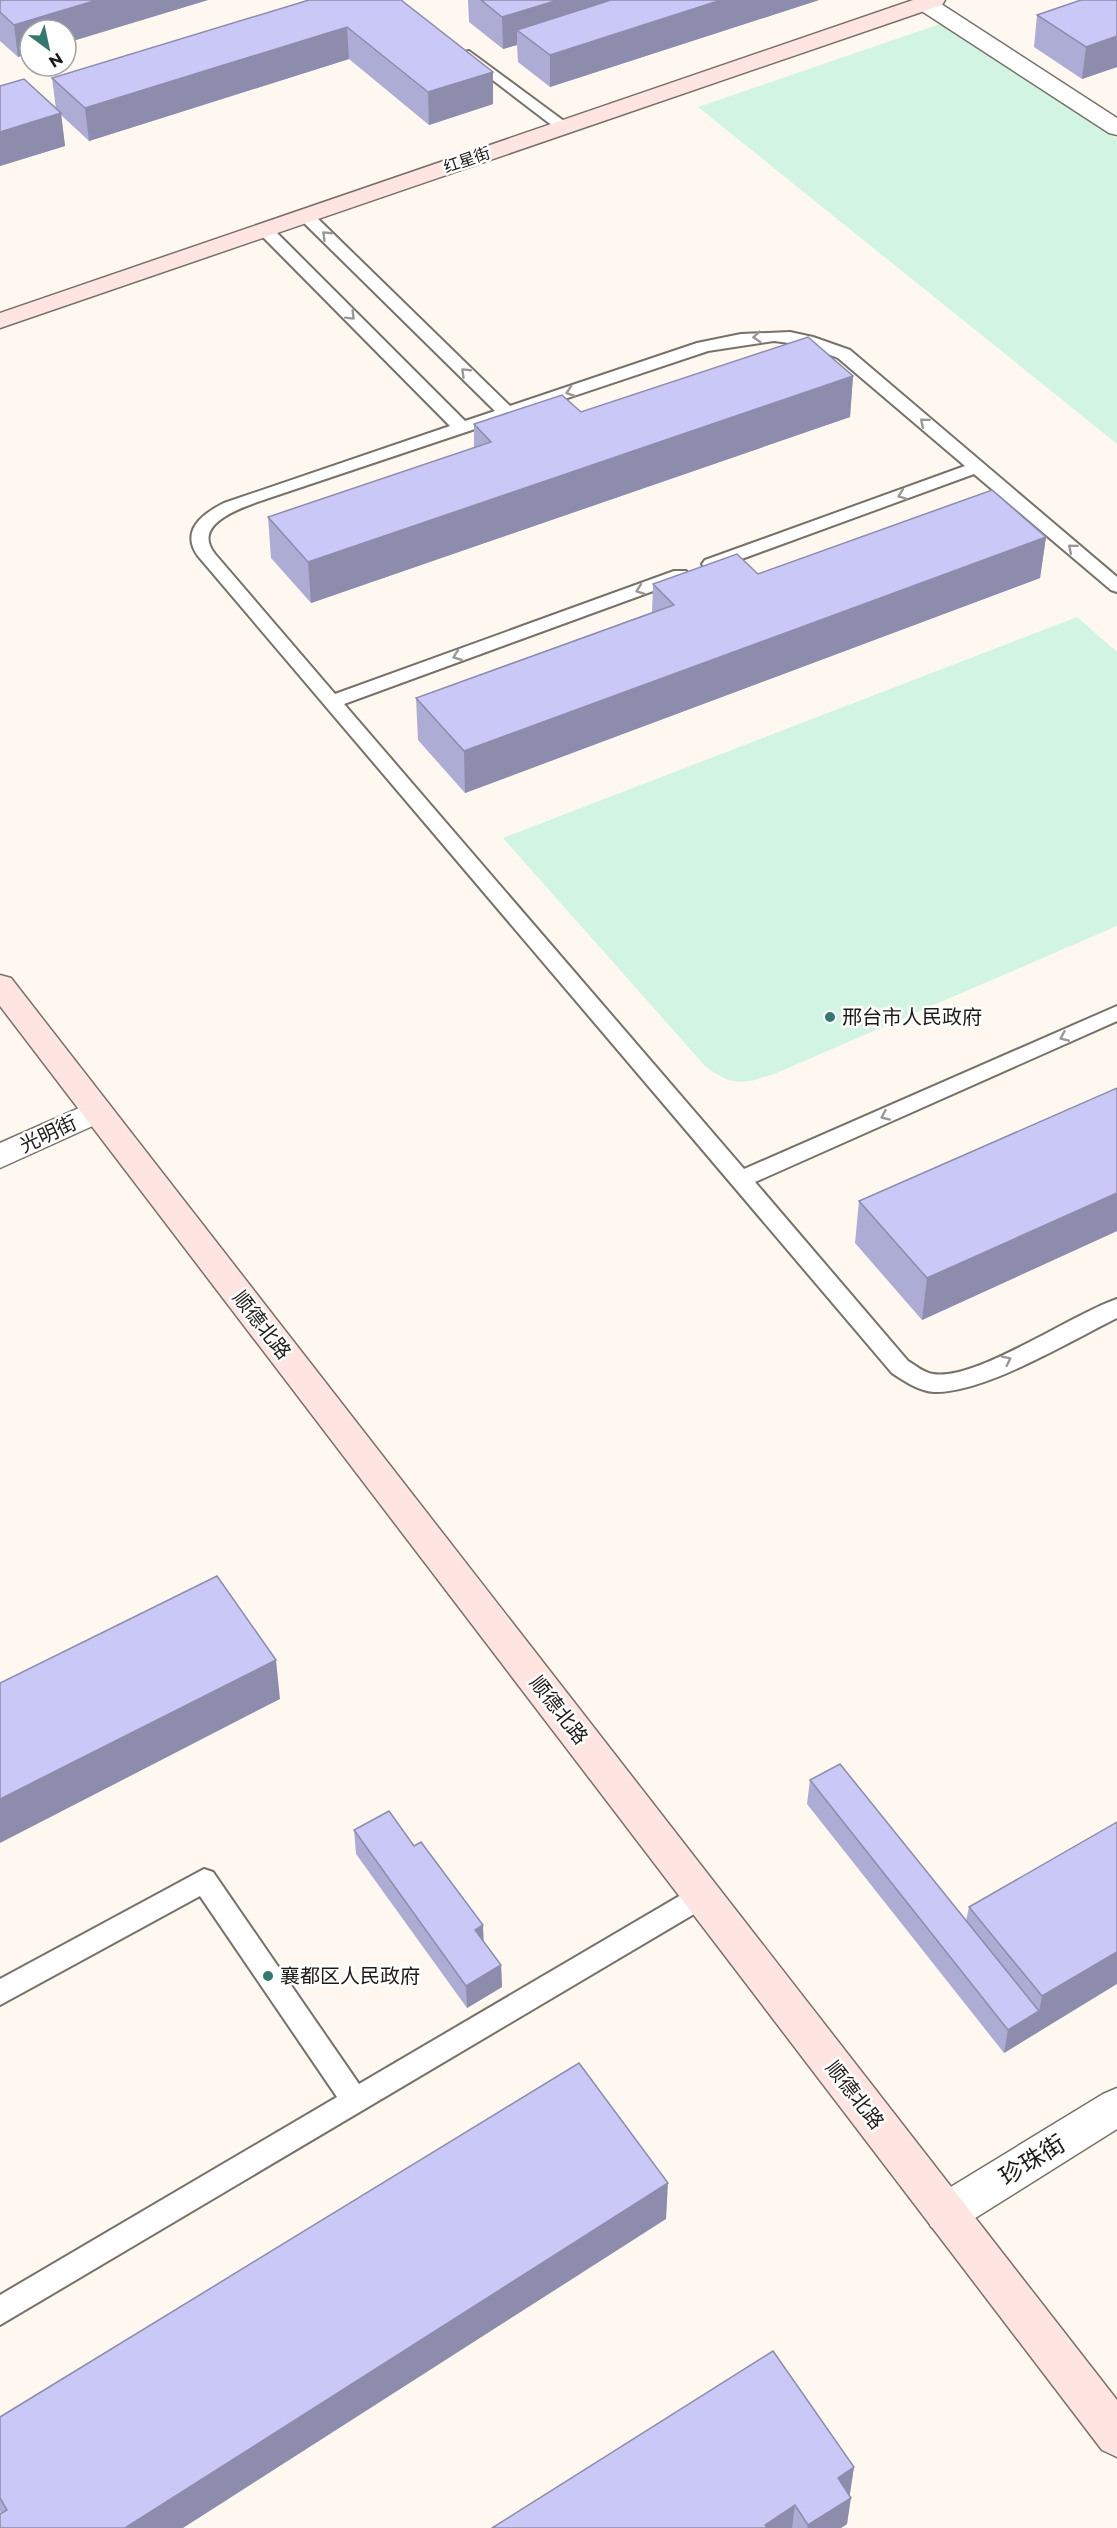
<svg xmlns="http://www.w3.org/2000/svg" width="1117" height="2528" font-family="Montserrat,'Noto Sans SC',sans-serif">
  <rect width="100%" height="100%" fill="#fef8f1"/>
  <path fill="#d1f5e2" d="M940,24L1117,139V444L698,107Z
    M1077,617L1117,652V926L774,1074C743,1084 733,1087 706,1067L503,838Z"/>
  <g fill="none" stroke-linecap="round" stroke-linejoin="round">
    <defs>
      <path id="lane" d="M469,51L568,124L571,127L568,130H558L464,58L462,55L464,52Z
        M306,211L312,213L510,406L697,343L741,334L790,332L813,337L850,350L1117,577V592L1111,590L974,474L717,568H705L702,564L705,560L965,466L838,358L804,345L774,341L708,351L266,499C244,507 190,523 215,554L335,694L674,571H686L689,575L686,579L344,704L744,1169L1117,1006V1021L755,1182L908,1361C915,1365 924,1373 933,1374C976,1381 1072,1314 1117,1299V1318C1070,1341 985,1393 934,1392C919,1391 904,1381 892,1373L198,556C180,531 202,514 224,503L450,426L259,233L257,230L259,227H271L465,421L495,411L300,219L298,216L300,213Z
        M204,1869L213,1872L359,2084L693,1888L702,1884L711,1888L715,1896L711,1904L0,2325V2295L337,2097L200,1896L0,2005V1979Z"/>
      <path id="street" d="M916,0H935L1117,118V135L1109,133L917,8L914,3Z
        M97,1100L108,1103L113,1111L108,1119L0,1168V1143Z
        M1117,2088V2129L961,2227L946,2233L931,2227L925,2213L931,2199L1103,2094Z"/>
      <path id="secondary" d="M913,0H945L942,5L0,328V313Z
        M0,975L11,978L1117,2400V2457L1102,2450L0,1006Z"/>
    </defs>
    <use href="#lane" stroke="#777169" stroke-width="4"/>
    <use href="#street" stroke="#777169" stroke-width="3"/>
    <use href="#secondary" stroke="#777169" stroke-width="3"/>
    <use href="#lane" fill="#fff" fill-rule="evenodd"/>
    <use href="#street" fill="#fff" fill-rule="evenodd"/>
    <use href="#secondary" fill="#ffe5e1" fill-rule="evenodd"/>
  </g>
  <path fill="#adacd4" d="M0,0H208L66,43V30H30V53L18,57L0,41Z
    M309,0L493,72V104L429,125L349,59L89,141L61,115L65,146L0,166V86L56,109L52,78Z
    M468,0H819L550,87L518,62L517,45L503,49L469,22Z
    M1117,0V67L1082,79L1034,47L1037,15Z
    M853,376L850,417L311,603L271,558L268,517L474,448V424L581,412Z
    M1046,537L1040,578L465,793L418,740L416,698L652,612L653,584L758,574Z
    M1117,1088V1231L922,1320L855,1243L859,1201Z
    M810,1780L966,1921L969,1907L1117,1822L1034,2034L1004,2053L807,1804Z
    M354,1830L483,1941L501,1965L502,1987L467,2008L356,1854Z
    M666,2219L1,2514L0,2511V2417Z
    M854,2467L849,2494L847,2524L841,2528H492Z"/>
  <path fill="#8d8cac" d="M97,0H208L66,43V30H30V53L18,57L14,25Z
    M558,0H661L517,30V45L503,49L502,17Z
    M721,0H819L550,87V55Z
    M347,27L349,59L89,141L85,108Z
    M1117,36V67L1082,79L1086,47Z
    M493,72V104L429,125L428,92Z
    M61,113L65,146L0,166V132Z
    M853,376L850,417L311,603L308,562Z
    M1046,537L1040,578L465,793L464,751Z
    M1117,1193V1231L922,1320L927,1278Z
    M276,1660L280,1699L0,1843V1799Z
    M483,1925L484,1948L475,1930Z
    M1117,1952V1984L1004,2053L1008,2030L1039,2011L1042,1996Z
    M501,1965L502,1987L467,2008L466,1986Z
    M668,2183L666,2219L183,2528H125Z
    M854,2467L850,2494L833,2505L838,2478Z
    M851,2498L847,2524L841,2528H807L808,2525Z
    M795,2505L792,2528H765V2525Z"/>
  <path fill="#c9c8f6" stroke="#8d8cac" stroke-width="1.5" d="M0,0H97L14,25L0,12Z
    M309,0H401L493,72L428,92L347,27L85,108L52,78Z
    M481,0H558L502,17Z
    M611,0H721L550,55L517,30Z
    M1081,0H1117V36L1086,47L1037,15Z
    M24,79L61,113L0,132V86Z
    M808,337L853,376L308,562L268,517L491,442L474,424L562,395L581,412Z
    M992,490L1046,537L464,751L416,698L674,605L653,584L737,554L758,574Z
    M1117,1088V1193L927,1278L859,1201Z
    M217,1576L276,1660L0,1799V1683Z
    M840,1764L1039,2011L1008,2030L810,1780Z
    M389,1811L414,1846L421,1842L483,1925L475,1930L501,1965L466,1986L354,1830Z
    M1117,1822V1952L1042,1996L969,1907Z
    M579,2063L668,2183L125,2528H0V2514L7,2510L0,2498V2417Z
    M773,2351L854,2467L838,2478L851,2498L808,2525L795,2505L765,2525L768,2528H492Z"/>
  <defs><path id="oneway-chevron" d="M-2-3.5L2.5 0L-2 3.5" fill="none" stroke-width="1.6" stroke-linecap="round" stroke-linejoin="round" transform="scale(1.5)"/></defs>
  <g stroke="#999897">
    <use href="#oneway-chevron" transform="translate(326 235) rotate(-136)"/>
    <use href="#oneway-chevron" transform="translate(351 316) rotate(45)"/>
    <use href="#oneway-chevron" transform="translate(757 337) rotate(175)"/>
    <use href="#oneway-chevron" transform="translate(465 372) rotate(-136)"/>
    <use href="#oneway-chevron" transform="translate(570 392) rotate(161)"/>
    <use href="#oneway-chevron" transform="translate(924 422) rotate(-140)"/>
    <use href="#oneway-chevron" transform="translate(902 495) rotate(160)"/>
    <use href="#oneway-chevron" transform="translate(1072 548) rotate(-140)"/>
    <use href="#oneway-chevron" transform="translate(640 590) rotate(160)"/>
    <use href="#oneway-chevron" transform="translate(457 656) rotate(160)"/>
    <use href="#oneway-chevron" transform="translate(1064 1037) rotate(156)"/>
    <use href="#oneway-chevron" transform="translate(885 1116) rotate(156)"/>
    <use href="#oneway-chevron" transform="translate(1007 1360) rotate(-26)"/>
  </g>
  <g fill="#34796f" stroke="#fff" stroke-width="2">
    <circle cx="830" cy="1017" r="6"/>
    <circle cx="268" cy="1976" r="6"/>
  </g>
  <g text-anchor="middle" dominant-baseline="central" stroke-width="5" stroke-linejoin="round" paint-order="stroke">
    <g font-size="16" fill="#1d1b17" stroke="#fff">
      <text transform="translate(467 160) rotate(-19)">红星街</text>
    </g>
    <g font-size="20" fill="#1d1b17" stroke="#fff" text-anchor="start">
      <text x="842" y="1017">邢台市人民政府</text>
      <text x="280" y="1976">襄都区人民政府</text>
    </g>
    <g font-size="20" fill="#1d1b17" stroke="#fff">
      <text transform="translate(48 1134) rotate(-25)">光明街</text>
      <text transform="translate(262 1325) rotate(52)">顺德北路</text>
      <text transform="translate(559 1710) rotate(52)">顺德北路</text>
      <text transform="translate(855 2095) rotate(52)">顺德北路</text>
    </g>
    <g font-size="24" fill="#1d1b17" stroke="#fff">
      <text transform="translate(1032 2160) rotate(-32)">珍珠街</text>
    </g>
  </g>
  <g transform="translate(48 48) rotate(147)"><circle r="28" fill="#ffffff" stroke="#a5a4a2" stroke-width="1.5"/>
  <path d="M0-4.5L10 22L0 15L-10 22Z" fill="#34796f"/>
  <text y="-9" font-size="16" font-weight="bold" text-anchor="middle" fill="#1d1b17">N</text>
  </g>
</svg>
